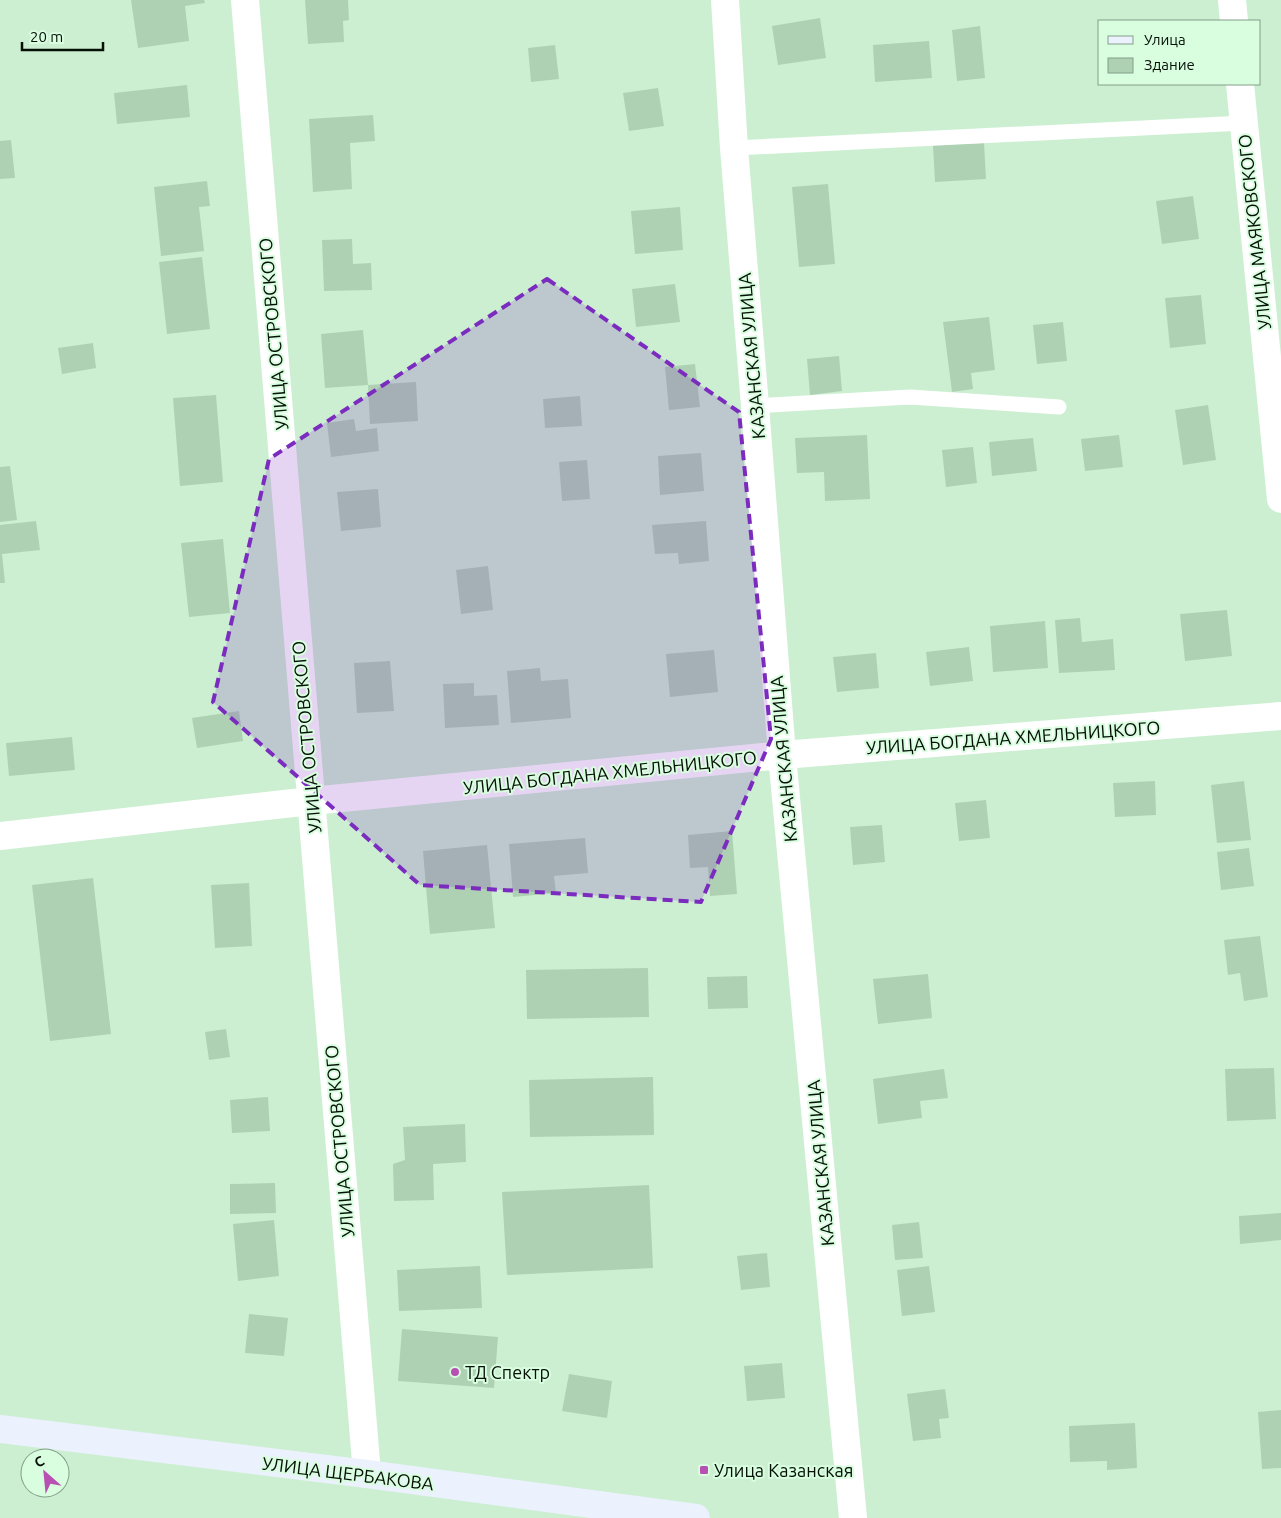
<svg xmlns="http://www.w3.org/2000/svg" width="1281" height="1518" font-family="Ubuntu,sans-serif">
  <rect width="100%" height="100%" fill="#ccefd2"/>
  <path fill="#aed1b4" d="M131,0H204L205,3L185,6L189,41L138,48Z
    M305,0H348L349,20L343,21L344,42L308,44Z
    M820,18L826,58L778,65L772,26Z
    M980,26L985,78L957,81L952,30Z
    M929,41L932,78L875,82L873,45Z
    M555,45L559,79L531,82L528,48Z
    M187,85L190,117L117,124L114,93Z
    M658,88L664,126L629,131L623,93Z
    M373,115L375,141L350,143L352,189L313,192L309,119Z
    M11,140L15,178L0,179V141Z
    M984,143L986,179L935,182L933,145Z
    M207,181L210,206L199,207L204,251L161,256L154,187Z
    M828,184L835,264L799,267L792,187Z
    M1193,196L1199,239L1162,244L1156,201Z
    M680,207L683,250L635,254L631,211Z
    M352,239L353,264L371,263L372,290L324,291L322,240Z
    M202,257L210,329L167,334L159,262Z
    M675,284L680,322L636,327L632,289Z
    M1201,295L1206,344L1170,348L1165,298Z
    M989,317L995,370L971,373L973,389L952,392L943,322Z
    M1063,322L1067,361L1037,364L1033,325Z
    M363,330L368,385L325,388L321,334Z
    M93,343L96,368L62,374L58,348Z
    M839,356L842,391L810,395L807,359Z
    M695,364L700,407L669,410L665,367Z
    M416,382L418,421L370,424L368,385Z
    M216,395L223,482L180,486L173,398Z
    M580,396L582,426L545,428L543,399Z
    M1208,405L1216,460L1183,465L1175,410Z
    M354,419L356,431L377,428L379,451L331,457L327,423Z
    M867,435L870,499L825,501L824,472L797,473L795,438Z
    M1119,435L1123,467L1085,471L1081,439Z
    M1033,438L1037,471L992,476L989,442Z
    M973,447L977,483L946,487L942,450Z
    M701,453L704,491L660,495L658,456Z
    M587,460L590,499L562,501L559,462Z
    M10,466L17,520L0,522V467Z
    M378,489L381,527L341,531L337,492Z
    M36,521L40,550L2,554L5,583H0V525Z
    M706,521L709,561L679,564L678,553L655,554L652,525Z
    M223,539L230,613L189,617L181,543Z
    M488,566L493,610L461,614L456,570Z
    M1227,610L1232,656L1185,661L1180,614Z
    M1080,618L1082,642L1113,639L1115,670L1059,673L1055,620Z
    M1045,621L1048,668L993,672L990,626Z
    M969,647L973,681L930,686L926,652Z
    M714,650L718,692L670,697L666,654Z
    M876,653L879,688L837,692L833,657Z
    M390,661L394,711L357,713L354,663Z
    M540,668L541,681L568,679L571,718L511,723L507,671Z
    M474,683V696L497,695L499,725L445,728L443,684Z
    M239,711L243,741L197,748L192,718Z
    M72,737L75,770L9,776L6,743Z
    M1155,781L1156,815L1115,817L1113,783Z
    M1244,781L1251,840L1217,843L1211,785Z
    M986,800L990,838L959,841L955,803Z
    M882,825L885,862L853,865L850,827Z
    M732,831L737,894L710,896L708,867L690,868L688,835Z
    M585,838L588,873L554,876L556,893L513,897L509,844Z
    M487,845L495,928L430,934L423,851Z
    M1249,848L1254,886L1221,890L1217,852Z
    M93,878L111,1034L50,1041L32,885Z
    M249,883L252,946L215,948L211,885Z
    M1260,936L1268,997L1244,1001L1240,973L1228,975L1224,940Z
    M648,968L649,1017L527,1019L526,970Z
    M928,974L932,1018L878,1024L873,979Z
    M747,976L748,1008L708,1009L707,977Z
    M226,1029L230,1057L209,1060L205,1032Z
    M1274,1068L1276,1119L1227,1121L1225,1069Z
    M944,1069L948,1098L920,1101L922,1118L878,1124L873,1079Z
    M653,1077L654,1135L530,1137L529,1080Z
    M268,1097L270,1131L232,1133L230,1100Z
    M465,1124L466,1162L433,1164L434,1200L394,1201L393,1164L405,1160L403,1127Z
    M275,1183L276,1213L230,1214V1184Z
    M649,1185L653,1268L507,1275L502,1192Z
    M1281,1213V1240L1240,1244L1239,1216Z
    M274,1220L279,1276L238,1281L233,1224Z
    M919,1222L923,1258L895,1260L892,1225Z
    M767,1253L770,1287L741,1290L737,1256Z
    M480,1266L482,1308L399,1311L397,1270Z
    M929,1266L935,1312L902,1316L897,1270Z
    M249,1314L288,1318L284,1356L245,1353Z
    M402,1329L498,1337L494,1388L398,1381Z
    M782,1363L785,1398L747,1401L744,1366Z
    M569,1374L612,1381L607,1418L562,1411Z
    M945,1389L949,1418L939,1419L941,1438L913,1441L907,1394Z
    M1281,1410V1468L1262,1469L1258,1412Z
    M1135,1423L1137,1468L1107,1470V1461L1070,1462L1069,1426Z"/>
  <g fill="none" stroke-linecap="round" stroke-linejoin="round">
    <path stroke="#fff" stroke-width="15" d="M734,148L1244,123
      M755,406L910,397L1059,407"/>
    <path stroke="#fff" stroke-width="28" d="M245,0L367,1474
      M725,0L734,148L755,406L782,755L853,1518
      M1232,0L1234,21
      M1240,84L1281,499
      M0,836L311,801L782,755L1281,716"/>
    <path stroke="#ecf1fe" stroke-width="28" d="M0,1429L367,1474L696,1518"/>
  </g>
  <path fill="#7b2cbf" fill-opacity="0.2" stroke="#7b2cbf" stroke-width="4" stroke-dasharray="10 6" stroke-linejoin="round" d="M547,279L739,412L771,739L701,902L420,885L213,702L269,459Z"/>
  <g fill="#b84fb2" stroke="#d9fddf" stroke-width="2">
    <circle cx="455" cy="1372" r="5"/>
    <rect x="699" y="1465" width="10" height="10" rx="2.5"/>
  </g>
  <g text-anchor="middle" dominant-baseline="central" stroke-width="4" stroke-linejoin="round" paint-order="stroke">
    <g font-size="18" fill="#051007" stroke="#d9fddf">
      <text transform="translate(1254 232) rotate(-96)">УЛИЦА МАЯКОВСКОГО</text>
      <text transform="translate(273 334) rotate(-95)">УЛИЦА ОСТРОВСКОГО</text>
      <text transform="translate(751 356) rotate(-95)">КАЗАНСКАЯ УЛИЦА</text>
      <text transform="translate(306 737) rotate(-95)">УЛИЦА ОСТРОВСКОГО</text>
      <text transform="translate(1013 737) rotate(-4)">УЛИЦА БОГДАНА ХМЕЛЬНИЦКОГО</text>
      <text transform="translate(783 759) rotate(-95)">КАЗАНСКАЯ УЛИЦА</text>
      <text transform="translate(610 772) rotate(-6)">УЛИЦА БОГДАНА ХМЕЛЬНИЦКОГО</text>
      <text transform="translate(339 1141) rotate(-95)">УЛИЦА ОСТРОВСКОГО</text>
      <text transform="translate(820 1163) rotate(-95)">КАЗАНСКАЯ УЛИЦА</text>
      <text transform="translate(348 1473) rotate(7)">УЛИЦА ЩЕРБАКОВА</text>
    </g>
    <g font-size="18" fill="#051007" stroke="#d9fddf" text-anchor="start">
      <text x="465" y="1372">ТД Спектр</text>
      <text x="714" y="1470">Улица Казанская</text>
    </g>
  </g>
  <rect x="1098" y="20" width="162" height="65" fill="#d9fddf" stroke="#849e89"/>
  <rect x="1108" y="36" width="25" height="8" fill="#ecf1fe" stroke="#849e89"/>
  <text x="1144" y="45" font-size="15" fill="#051007">Улица</text>
  <rect x="1108" y="58" width="25" height="15" fill="#aed1b4" stroke="#849e89"/>
  <text x="1144" y="70" font-size="15" fill="#051007">Здание</text>
  <g transform="translate(45 1473) rotate(333)"><circle r="24" fill="#d9fddf" stroke="#849e89"/>
  <path d="M0-4L9 19L0 12L-9 19Z" fill="#b84fb2"/>
  <text y="-8" font-size="14" font-weight="bold" text-anchor="middle" fill="#051007">С</text>
  </g>
  <path d="M22 42v8h81v-8" fill="none" stroke="#051007" stroke-width="2.5"/>
  <text x="30" y="42" font-size="15" fill="#051007" stroke="#d9fddf" stroke-width="4" paint-order="stroke">20 m</text>
</svg>
